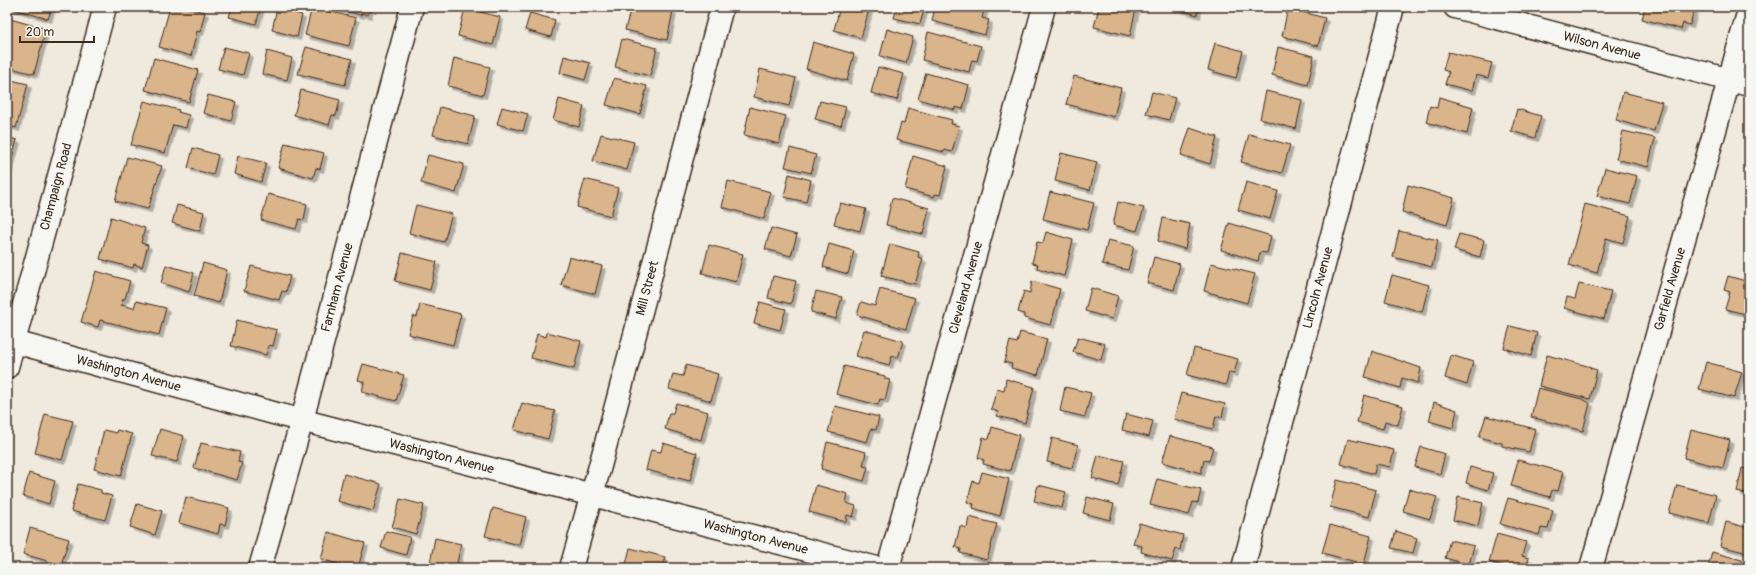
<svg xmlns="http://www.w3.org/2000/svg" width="1756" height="575" font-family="Pangolin,sans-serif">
  <defs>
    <filter id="shadow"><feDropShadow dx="3.5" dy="3.5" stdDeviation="0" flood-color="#0004"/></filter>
  </defs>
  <rect width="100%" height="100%" fill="#f0e9dd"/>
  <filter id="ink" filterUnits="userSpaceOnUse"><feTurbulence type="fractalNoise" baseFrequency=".025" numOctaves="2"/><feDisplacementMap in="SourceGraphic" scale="8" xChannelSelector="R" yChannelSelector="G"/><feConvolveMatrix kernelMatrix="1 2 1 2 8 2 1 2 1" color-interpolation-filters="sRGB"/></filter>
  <g filter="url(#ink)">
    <path fill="#dab48b" stroke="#3b2a1e" filter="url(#shadow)" d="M7,7H52L48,19Z
      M170,7H184L205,12L200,32L197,31L191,56L159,47Z
      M232,7H261L256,24L229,17Z
      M312,7L356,18L349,46L305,35Z
      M330,7H370L368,15L361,13V15Z
      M631,7H657L673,11L667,40L625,30Z
      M840,7H857L869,10L861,38L834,30Z
      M897,7H925L920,24L894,18Z
      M935,7H985L982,18L989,20L985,35L932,21Z
      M1099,7L1136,8L1130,36L1094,27Z
      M1171,7H1198L1197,15Z
      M1645,7H1695L1690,25L1683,23L1681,29L1642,19Z
      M277,8L302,15L297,37L272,30Z
      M465,8L500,17L493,45L458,36Z
      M1288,8L1325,18L1318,46L1282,36Z
      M530,13L555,20L551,37L525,30Z
      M10,19L46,29L34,74L7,67V30Z
      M887,29L913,37L906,63L880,56Z
      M928,32L981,46L977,61L972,60L969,72L922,60Z
      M622,39L657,48L650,76L615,67Z
      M813,42L854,54L847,81L806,69Z
      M1215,43L1243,51L1236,78L1208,70Z
      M224,47L249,53L243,75L218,69Z
      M306,47L352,59L345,85L298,74Z
      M1278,47L1314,56L1308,85L1272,75Z
      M267,51L292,58L287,80L262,74Z
      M1448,52L1492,63L1488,78L1476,75L1472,91L1445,84L1449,72L1443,70Z
      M564,56L590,63L585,80L560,73Z
      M154,58L198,70L189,102L145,90Z
      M454,58L490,67L483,95L448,86Z
      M878,67L904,74L897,100L871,93Z
      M760,69L796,78L789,106L754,97Z
      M926,73L969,85L963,109L955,107V110L918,99Z
      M1074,76L1121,88L1114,117L1066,104Z
      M614,78L647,86L640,114L606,105Z
      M7,79L28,84L16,128L7,125Z
      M301,90L340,100L336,116L332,115L329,125L294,115Z
      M1266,91L1302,100L1296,129L1260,119Z
      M1152,92L1175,98L1169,120L1146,114Z
      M1623,92L1662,102L1654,131L1616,120Z
      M208,95L236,102L231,121L203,113Z
      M1439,97L1473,107L1467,134L1426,122L1430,106L1437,108Z
      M559,99L584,106L579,127L553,120Z
      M144,101L179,110L178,112L189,115L186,128L173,125L172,128L165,153L131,145Z
      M820,101L846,107L841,126L815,119Z
      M440,107L475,116L468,144L433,135Z
      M502,107L528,114L523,131L497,124Z
      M750,107L786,116L779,144L744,135Z
      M908,108L952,120L951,124L959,126L952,152L945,150L944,152L896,140L901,123L904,124Z
      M1517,109L1541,116L1535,138L1511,131Z
      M1190,128L1217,137L1210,164L1181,155Z
      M1623,131L1655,138L1648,167L1616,159Z
      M601,134L634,142L627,170L593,161Z
      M1249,134L1290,145L1282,173L1241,162Z
      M7,137L17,140L7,174Z
      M285,143L324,153L320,169L316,168L313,178L278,168Z
      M193,148L218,155L213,175L188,168Z
      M790,148L816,155L811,173L785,167Z
      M1061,153L1097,162L1090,190L1055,181Z
      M428,155L464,164L456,193L421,183Z
      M238,156L266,163L261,182L234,174Z
      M913,156L947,166L940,195L935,194L934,197L905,189Z
      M127,157L162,166L148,209L115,201Z
      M1605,168L1637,176L1630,204L1597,196Z
      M789,174L811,180L806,202L784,197Z
      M585,179L618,188L611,216L577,207Z
      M728,181L771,192L764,219L722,207Z
      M1246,182L1278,191L1270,219L1238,210Z
      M1408,185L1454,198L1447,225L1402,212Z
      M1050,192L1094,203L1087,230L1043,219Z
      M268,194L307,204L304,220L299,219L296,229L261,220Z
      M892,198L929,208L923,234L886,225Z
      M1118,202L1144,208L1137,231L1113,225Z
      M840,203L866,209L860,231L834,224Z
      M1585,204L1630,216L1623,243L1606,238L1597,273L1569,265Z
      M177,205L204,212L200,231L172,223Z
      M416,205L452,214L444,242L409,233Z
      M111,217L145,228L141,243L148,245L142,267L134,264L133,268L100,259Z
      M1163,218L1190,224L1185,249L1158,241Z
      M1229,223L1271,236L1267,253L1260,252L1258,261L1221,250Z
      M771,228L797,235L791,256L765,249Z
      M1399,231L1438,240L1432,267L1393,257Z
      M1046,232L1073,240L1064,276L1037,268L1038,264L1032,263L1037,242L1043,243Z
      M1459,234L1484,240L1480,257L1454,250Z
      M1108,240L1134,246L1128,270L1102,264Z
      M829,244L854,251L848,274L823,267Z
      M890,244L919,252L918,257L923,259L915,284L881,276Z
      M709,245L743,254L736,282L702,273Z
      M402,253L437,262L430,290L395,281Z
      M569,257L602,266L595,294L561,285Z
      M1154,257L1180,264L1174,290L1147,283Z
      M203,263L227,270L219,303L194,296Z
      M1211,263L1255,274L1247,303L1204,291Z
      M166,265L194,273L189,292L161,283Z
      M251,266L290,276L286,292L282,291L279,300L244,291Z
      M96,271L130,281L125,299H123L121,305L134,308L136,301L166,308L159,335L100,320L98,327L81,322Z
      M1392,275L1429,285L1422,312L1385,301Z
      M773,276L796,281L791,304L768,298Z
      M1728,276L1749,282V315L1725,309L1730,292L1724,290Z
      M1032,281L1060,289L1051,325L1024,318V314L1018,312L1024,291L1030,293Z
      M1579,284L1611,291L1604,319L1564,308L1567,297L1575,299Z
      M1091,288L1118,296L1112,319L1085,311Z
      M880,289L915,298L906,329L857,315L861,302L875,306Z
      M816,291L842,297L836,319L811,312Z
      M760,302L786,309L780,330L754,323Z
      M420,304L461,314L453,345L408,334L413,316L417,317Z
      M237,320L277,330L273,346L269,345L266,355L231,346Z
      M1510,326L1537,333L1531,356L1504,348Z
      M864,330L903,341L898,358L892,356L889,365L856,356Z
      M547,332L581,341L574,369L531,358L537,334L546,337Z
      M1020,332L1047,339L1038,375L1011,368L1012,364L1004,362L1010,341L1017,343Z
      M1078,337L1105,344L1101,360L1073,352Z
      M1194,348L1238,359L1234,373L1229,372L1226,385L1187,375Z
      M1372,351L1421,368L1418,383L1402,378L1400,388L1365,377Z
      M1451,355L1473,362L1467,385L1445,378Z
      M1547,355L1591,367L1590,368L1597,370L1590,399L1539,386Z
      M1706,362L1742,372L1734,398L1699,389Z
      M363,364L404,375L396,401L362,392L364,382L358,380Z
      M686,365L718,374L711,401L669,389L673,374L683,376Z
      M844,366L885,376V379L890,380L885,400L880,399L878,405L836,394Z
      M1006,379L1034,387L1025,423L997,416L998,412L991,409L997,389L1004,391Z
      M1065,387L1091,393L1085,417L1060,411Z
      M1538,388L1582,399L1590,403L1583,431L1531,417Z
      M1181,393L1225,404L1222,417L1216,416L1213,429L1174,419Z
      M1364,395L1403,406L1398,425L1385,421L1383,429L1357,422Z
      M1434,402L1457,410L1453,428L1429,421Z
      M522,403L555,411L548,439L514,430Z
      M676,403L708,412L701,440L665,429L669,413H673Z
      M835,406L879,417L876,430L871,429L867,442L828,432Z
      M45,414L73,421L62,460L35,453Z
      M1126,414L1153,421L1149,437L1122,430Z
      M1486,416L1535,429L1529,452L1502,446V443L1479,437Z
      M992,427L1019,435L1010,471L983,464L984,460L978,458L983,437L989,439Z
      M160,429L184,436L177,462L152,456Z
      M104,430L116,433L117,430L132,434L121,476L94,469Z
      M1691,430L1730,440L1723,468L1684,458Z
      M1170,436L1213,447L1209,461L1204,460L1201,473L1162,462Z
      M1052,438L1078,445L1072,468L1047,462Z
      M1348,439L1394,450L1390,467L1376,464L1374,474L1341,464Z
      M827,442L866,452L863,466L868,467L864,481L821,469Z
      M201,443L240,452L238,462L242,463L237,480L194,468Z
      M663,443L697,453L690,481L646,470L651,450L661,452Z
      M1421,447L1445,454L1440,474L1415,467Z
      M1098,455L1124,461L1118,485L1092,478Z
      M1518,460L1563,472L1558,491L1552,490L1550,497L1511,486Z
      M1470,467L1493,473L1488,490L1466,483Z
      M1742,468L1749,470V495L1737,492Z
      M982,472L1009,479L1000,516L973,508L974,504L967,502L973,481L979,483Z
      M29,473L55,481L49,504L23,496Z
      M344,474L381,484L373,511L337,501Z
      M1157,479L1201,490L1198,503L1193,502L1189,515L1150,505Z
      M1337,480L1376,490L1369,517L1330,507Z
      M78,484L101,490V493L112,496L105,520L71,511Z
      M816,485L848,494L846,503L856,506L853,517L847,515L846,522L809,512Z
      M1038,485L1066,492L1062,508L1034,501Z
      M1677,485L1716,495L1709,523L1669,513Z
      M1409,489L1437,497L1430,519L1403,511Z
      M186,497L229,508L225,525L220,524L218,534L179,523Z
      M1087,497L1114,504L1110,520L1083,513Z
      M1458,497L1483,503L1478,526L1453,520Z
      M1508,498L1553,510L1548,529L1541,528L1539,535L1500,524Z
      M400,499L424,505L416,534L392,527Z
      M137,504L162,511L155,535L130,527Z
      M493,508L526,517L519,545L485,536Z
      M969,517L997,524L987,560L960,553L961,549L955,547L960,526L967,528Z
      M1726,522L1749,528L1748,553L1720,546Z
      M1139,523L1183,535L1180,550L1176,549L1172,561L1141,552L1142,546L1133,544Z
      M1330,525L1371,536L1364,564L1322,553Z
      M30,528L69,539L61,565L23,554Z
      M386,531L410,537L406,555L381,548Z
      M1396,531L1417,538L1413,553L1391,548Z
      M328,532L365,543L358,568H351L321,559Z
      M1497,534L1526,542L1522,556L1529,558L1526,568H1511L1489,562Z
      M435,538L461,544L456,568L430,563Z
      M1450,540L1474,546L1469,565L1445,558Z
      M630,548L665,557L663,568H625Z
      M1712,552L1742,560L1740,568H1708Z
      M1134,562L1157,568H1133Z"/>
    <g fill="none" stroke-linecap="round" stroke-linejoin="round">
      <defs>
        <g id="minor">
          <path id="s1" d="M1455,7L1749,85"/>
          <path id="s2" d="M7,340L277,414L877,568"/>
          <path id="s3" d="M7,367L105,7"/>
          <path id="s4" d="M260,568L302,420L412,7"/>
          <path id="s5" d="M571,568L600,466L722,7"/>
          <path id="s6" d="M888,568L1044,7"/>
          <path id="s7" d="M1243,568L1393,7"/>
          <path id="s8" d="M1591,568L1749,10"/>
        </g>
      </defs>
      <use href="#minor" stroke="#3b2a1e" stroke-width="25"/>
      <use href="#minor" stroke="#f6f6f2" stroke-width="22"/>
    </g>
  </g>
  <g text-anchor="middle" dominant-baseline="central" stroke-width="3.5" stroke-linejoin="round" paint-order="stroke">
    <g font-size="13" fill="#3b2a1e" stroke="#f6f6f2">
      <text stroke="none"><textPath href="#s1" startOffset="152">Wilson Avenue</textPath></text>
      <text stroke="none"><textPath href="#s3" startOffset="187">Champaign Road</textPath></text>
      <text stroke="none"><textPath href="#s6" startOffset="291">Cleveland Avenue</textPath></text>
      <text stroke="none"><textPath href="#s7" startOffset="290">Lincoln Avenue</textPath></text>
      <text stroke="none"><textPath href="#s4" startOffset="291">Farnham Avenue</textPath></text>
      <text stroke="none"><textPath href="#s5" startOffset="290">Mill Street</textPath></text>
      <text stroke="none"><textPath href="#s8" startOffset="290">Garfield Avenue</textPath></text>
      <text stroke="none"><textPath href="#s2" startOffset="126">Washington Avenue</textPath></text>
      <text stroke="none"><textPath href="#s2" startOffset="450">Washington Avenue</textPath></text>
      <text stroke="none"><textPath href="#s2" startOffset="774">Washington Avenue</textPath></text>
    </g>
  </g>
  <rect width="1756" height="575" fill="none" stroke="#f6f6f2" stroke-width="24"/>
  <rect x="12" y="12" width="1732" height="551" fill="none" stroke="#3b2a1e" stroke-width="1.5" filter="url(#ink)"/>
  <path d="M20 36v6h74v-6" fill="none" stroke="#3b2a1e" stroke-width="2"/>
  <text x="26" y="36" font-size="12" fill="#3b2a1e" stroke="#f6f6f2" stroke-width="3" paint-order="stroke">20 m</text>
</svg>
